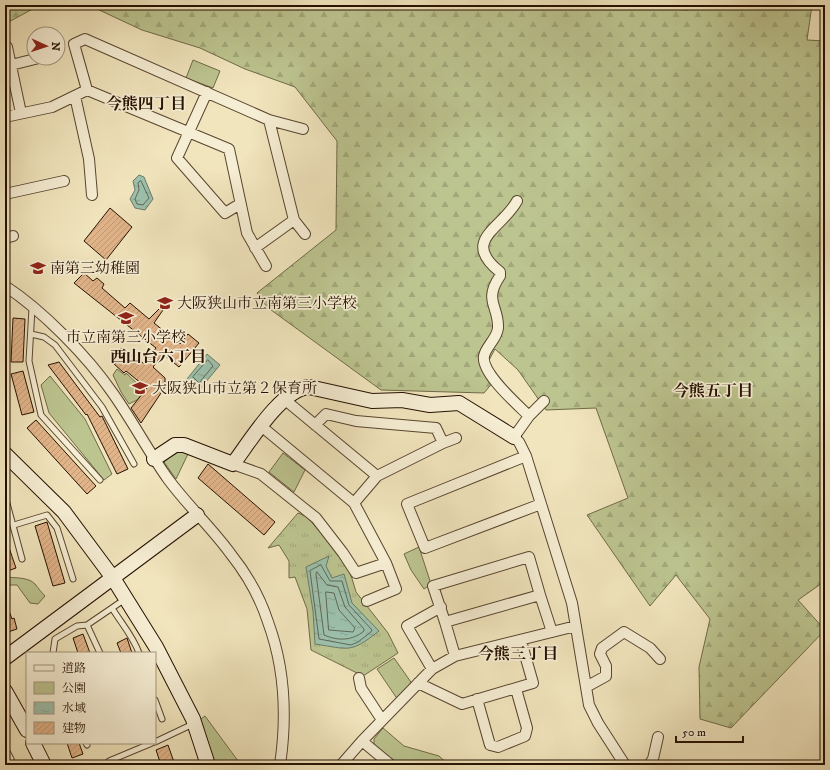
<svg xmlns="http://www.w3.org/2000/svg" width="830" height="770" font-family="'IM FELL DW Pica','Noto Serif JP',serif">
  <defs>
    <pattern id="grass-tufts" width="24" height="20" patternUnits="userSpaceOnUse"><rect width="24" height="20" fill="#bcc48f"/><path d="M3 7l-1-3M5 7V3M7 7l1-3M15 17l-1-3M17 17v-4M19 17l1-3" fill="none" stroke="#a1a77a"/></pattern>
    <pattern id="forest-firs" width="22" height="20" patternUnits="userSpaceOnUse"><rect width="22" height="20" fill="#bcc48f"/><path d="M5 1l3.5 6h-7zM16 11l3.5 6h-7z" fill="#a1a77a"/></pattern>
    <pattern id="water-ripples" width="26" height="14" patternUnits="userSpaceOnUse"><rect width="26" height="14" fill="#9cc0ac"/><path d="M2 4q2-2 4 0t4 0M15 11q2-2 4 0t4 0" fill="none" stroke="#86a492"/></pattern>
    <pattern id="building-hatch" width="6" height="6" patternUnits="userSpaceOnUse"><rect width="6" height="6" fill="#e1b489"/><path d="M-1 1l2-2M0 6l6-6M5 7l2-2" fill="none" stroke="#c19a74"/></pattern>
  </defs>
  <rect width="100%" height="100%" fill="#f1e5bd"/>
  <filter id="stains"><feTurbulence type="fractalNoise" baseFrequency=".005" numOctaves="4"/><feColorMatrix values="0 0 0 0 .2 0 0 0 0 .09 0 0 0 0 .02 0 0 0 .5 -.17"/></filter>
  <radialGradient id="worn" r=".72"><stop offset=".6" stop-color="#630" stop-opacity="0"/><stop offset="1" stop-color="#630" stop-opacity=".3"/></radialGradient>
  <path fill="url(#grass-tufts)" stroke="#706a48" d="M298,513L306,516L325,537L350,572L356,592L388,633L398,653L363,676L311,650L307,609L295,577L289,578V561L279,545L268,548Z"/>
  <path fill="url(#forest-firs)" stroke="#706a48" d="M5,5H40L5,24Z
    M80,5H652L654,8L688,10L689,5H812L807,40L825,41V581L798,600L825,630L731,728L700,719L699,667L710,619L676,575L650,606L587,515L628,498L596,408L546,410L518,370L495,349L488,362L494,381L484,393L381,390L267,307L257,293L336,230L337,141L295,87L245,69L200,48L142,30L97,9Z"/>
  <path fill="#bcc48f" stroke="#706a48" d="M193,60L220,71L213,88L186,78Z
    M117,369L125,375L126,373L142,388L143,393L137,400L129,404L121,392L113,375Z
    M50,376L85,419L112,474L104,480L49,413L41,385Z
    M184,450L188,454L176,479L164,462L177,451Z
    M283,453L305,470L294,492L269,472Z
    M419,547L431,584L424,589L411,570L404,554Z
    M5,577C14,578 29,577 35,584C39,589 41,592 45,596L38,604L30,603L17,585H5Z
    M394,658L413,685L398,700L377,669Z
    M205,716L241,765H212L198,721Z
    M383,728L404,746L439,756L449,765L443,763L441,765H397L374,744V739Z"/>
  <path fill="url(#water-ripples)" stroke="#6c7a67" d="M139,175L144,177L153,199L145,210L135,208L130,199L135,190L133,181Z
    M207,354L220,365L200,389L187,379Z
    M329,556L326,566L332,578L344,574L352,603L379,631C350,654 349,649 315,644L313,611L306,567Z"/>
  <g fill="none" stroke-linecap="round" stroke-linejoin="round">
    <path stroke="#606856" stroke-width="1" d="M141,181L149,198L143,205L137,204L135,199L139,190L138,183Z
      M208,360L213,366L199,383L193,377Z
      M321,565L330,581H342L349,605L372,630L371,632L358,642L351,645L319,639L310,571Z
      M317,572L327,585L338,587L345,607L364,629V631C352,641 338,641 324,635L316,574Z
      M326,592L334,593L339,610L355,628L353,632L329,630Z"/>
  </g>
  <path fill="url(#building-hatch)" stroke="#251000" d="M110,208L132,227L106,260L84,241Z
    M84,273L93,281L97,278L104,284L102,288L125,308L130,303L149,319L160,308L163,310L154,323L180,344L188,334L199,343L179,367L163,354L153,367L165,378V387L141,423L131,408L147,388L126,371L124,373L114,364L116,363L112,360L121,348L131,356L133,354L144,364L156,348L74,283Z
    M13,318L25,319L23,362H11Z
    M59,362L100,417L102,416L128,469L117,474L87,414L86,415L48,365Z
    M23,371L34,412L22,415L11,374Z
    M36,420L96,486L87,494L27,428Z
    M208,464L275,522L264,535L198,478Z
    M47,522L65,583L53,586L35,526Z
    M5,539H6L16,568L5,572Z
    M5,603H6L12,619L14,618L17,629L5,633Z
    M83,634L90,653H78L73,638Z
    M127,638L132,653H121L117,643Z
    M67,743H79L83,754L72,758Z
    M168,745L175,765H161L156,750Z"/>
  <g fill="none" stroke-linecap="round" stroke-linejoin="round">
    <defs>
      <path id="lane" d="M32,308L29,361L41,415L100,480
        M31,334L44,337L55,345L102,407L134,464
        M5,496L22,559
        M14,525L47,515L57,528L73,579
        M125,599L112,608C121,623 133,636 139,653
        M53,653L55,639L77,626L87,625
        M100,653L87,625L112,608
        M155,700L162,719
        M155,742L193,724
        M86,743L87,745
        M5,748L11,759
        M33,765L41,761
        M106,765L109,761L152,743"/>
      <path id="street" d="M7,47L21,113
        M11,65L39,58
        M87,90L74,44L85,39L269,120L294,220L305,234
        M207,92L177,158L225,213L240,204
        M75,96L89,159L92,195
        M5,117L52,107L87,90L229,149L247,233L266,266
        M269,120L303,129
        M5,194L64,181
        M517,201C502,229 460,240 500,272V276C483,301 499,306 498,328C497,339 486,346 484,356C481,373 517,404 529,416
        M5,238L13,236
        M255,248L294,220
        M5,286C42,310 87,356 112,392C132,420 148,451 168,479C187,505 211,527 230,553C246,573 260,597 268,622C285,668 287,717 280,765
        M284,399L377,476L443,443L436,428L356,421L326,414L315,425
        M544,401L529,416L514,437L519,442L526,456L572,603L589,705L598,723L625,765
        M261,426L354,503L386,563
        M443,443L456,438
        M526,456L407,504L425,548L541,504
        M233,464L261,474L316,518L343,553L356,573L386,563L396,589L367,601
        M354,503L377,476
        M445,622L433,586L529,557L540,595
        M455,656L445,622L540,595L552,632
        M432,669L407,626L441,607
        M359,678L361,688L382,720
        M418,683L462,704L533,683L521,641
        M586,687L606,676V666L600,654L602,648L624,632L650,648L660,659
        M477,699L490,745L498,747L525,736L527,728L516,689
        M362,741L391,765
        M341,765L362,741L432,669L455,656L576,626
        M649,765L653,759L658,737"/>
      <path id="secondary" d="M5,454L64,512L113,578L156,647L193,719L208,765
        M154,459L175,445H184L233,464C249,443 281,389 309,387L372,401L402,400L430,405L459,403L514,437
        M5,658L197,515
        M5,691L27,730
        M33,743L44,765"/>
    </defs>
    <use href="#lane" stroke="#58452f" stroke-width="7"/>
    <use href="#street" stroke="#58452f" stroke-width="12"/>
    <use href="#secondary" stroke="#251000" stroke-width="16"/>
    <use href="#lane" stroke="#f6eed4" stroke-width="5"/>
    <use href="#street" stroke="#f6eed4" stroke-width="10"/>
    <use href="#secondary" stroke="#f6eed4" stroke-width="14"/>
  </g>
  <defs>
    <symbol id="school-bare" viewBox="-9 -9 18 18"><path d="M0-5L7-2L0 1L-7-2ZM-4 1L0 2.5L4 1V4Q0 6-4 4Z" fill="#8f2418" stroke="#f6eed4" stroke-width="2.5" paint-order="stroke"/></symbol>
  </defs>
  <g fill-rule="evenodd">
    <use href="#school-bare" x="27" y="257" width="22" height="22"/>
    <use href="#school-bare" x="154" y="292" width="22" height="22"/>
    <use href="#school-bare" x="115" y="307" width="22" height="22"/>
    <use href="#school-bare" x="129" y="377" width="22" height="22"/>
  </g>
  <g text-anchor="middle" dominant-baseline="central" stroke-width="3.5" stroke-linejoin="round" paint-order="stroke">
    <g font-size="15" fill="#251000" stroke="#f6eed4" text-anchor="start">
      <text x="50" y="268">南第三幼稚園</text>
      <text x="177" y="303">大阪狭山市立南第三小学校</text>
      <text x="126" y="337" text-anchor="middle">市立南第三小学校</text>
      <text x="152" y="388">大阪狭山市立第２保育所</text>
    </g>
    <g font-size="16" font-weight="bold" fill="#251000" stroke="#f6eed4">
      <text x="146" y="104">今熊四丁目</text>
      <text x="158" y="357">西山台六丁目</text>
      <text x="713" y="391">今熊五丁目</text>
      <text x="518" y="654">今熊三丁目</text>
    </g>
  </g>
  <rect width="830" height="770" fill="none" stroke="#f1e5bd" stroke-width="20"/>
  <rect x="6" y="6" width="818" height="758" fill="none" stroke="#251000" stroke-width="2"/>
  <rect x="10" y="10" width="810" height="750" fill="none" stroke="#251000"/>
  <rect x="26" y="652" width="130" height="92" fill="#f6eed4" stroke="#a2957f"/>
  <rect x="34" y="665" width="20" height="6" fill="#f6eed4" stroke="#a2957f"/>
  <text x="62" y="672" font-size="12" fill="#251000">道路</text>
  <rect x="34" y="682" width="20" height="12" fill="#bcc48f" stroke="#a2957f"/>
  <text x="62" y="692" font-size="12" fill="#251000">公園</text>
  <rect x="34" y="702" width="20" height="12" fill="url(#water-ripples)" stroke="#a2957f"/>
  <text x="62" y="712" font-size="12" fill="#251000">水域</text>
  <rect x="34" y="722" width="20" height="12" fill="url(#building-hatch)" stroke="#a2957f"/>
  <text x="62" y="732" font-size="12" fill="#251000">建物</text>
  <g transform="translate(46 46) rotate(93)"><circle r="19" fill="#f6eed4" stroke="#a2957f"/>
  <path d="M0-3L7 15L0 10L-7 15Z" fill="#8f2418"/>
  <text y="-6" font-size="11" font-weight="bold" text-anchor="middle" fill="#251000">N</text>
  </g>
  <path d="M676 736v6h67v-6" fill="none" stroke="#251000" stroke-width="2"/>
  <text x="682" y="736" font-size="12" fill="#251000" stroke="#f6eed4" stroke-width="3" paint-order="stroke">50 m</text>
  <rect width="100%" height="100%" filter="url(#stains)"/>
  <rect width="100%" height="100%" fill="url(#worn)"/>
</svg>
